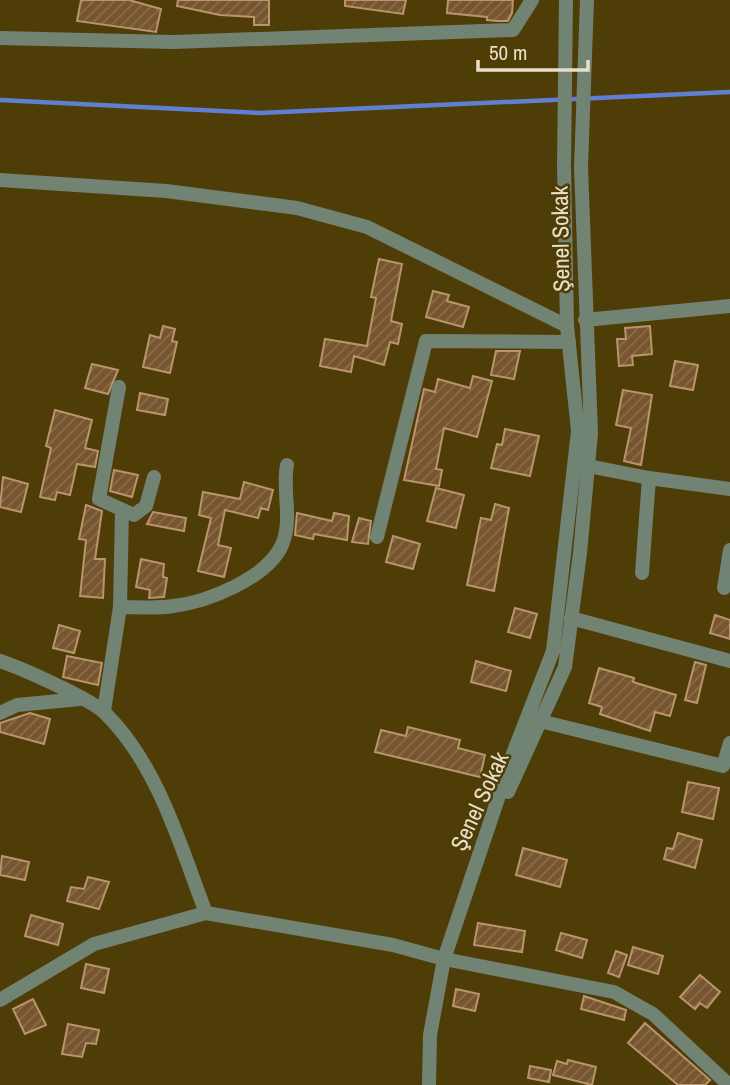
<svg xmlns="http://www.w3.org/2000/svg" width="730" height="1085" font-family="'Archivo Narrow',sans-serif">
  <defs>
    <pattern id="building-hatch" width="6" height="6" patternUnits="userSpaceOnUse" patternTransform="scale(1.75)"><rect width="6" height="6" fill="#77552e"/><path d="M-1 1l2-2M0 6l6-6M5 7l2-2" fill="none" stroke="#8a6d4b"/></pattern>
  </defs>
  <rect width="100%" height="100%" fill="#4f3d07"/>
  <g fill="none" stroke-linecap="round" stroke-linejoin="round">
    <path stroke="#617ed5" stroke-width="4.5" d="M0,100L259,113L730,92"/>
  </g>
  <path fill="url(#building-hatch)" stroke="#ba946c" stroke-width="2" d="M81,0H129L161,9L156,32L77,21Z
    M178,0H269V25H254V17L220,15L177,6Z
    M345,0H406L403,14L345,6Z
    M448,0H513L512,13L508,21H497L487,20V17L447,13Z
    M379,259L402,264L391,321L402,324L398,344L390,342L384,365L354,356L351,372L320,366L325,339L367,346L376,298L371,297Z
    M433,291L449,295L447,301L469,307L463,327L426,317Z
    M163,326L175,329L172,341L177,342L170,373L143,367L150,335L160,338Z
    M650,326L652,354L632,356L633,365L619,366L617,339H626L625,328Z
    M496,351H520L514,379L491,375Z
    M675,361L698,365L693,390L670,386Z
    M92,364L118,370L108,394L85,388Z
    M473,376L492,381L477,437L444,428L436,469L442,470L439,486L404,480L424,389L435,392L438,379L470,388Z
    M623,390L652,395L641,465L624,461L631,428L616,425Z
    M140,393L168,399L165,415L137,410Z
    M55,410L92,420L85,448L98,451L95,467L77,464L70,495L57,492L55,500L40,497L51,448L46,446Z
    M505,429L539,436L530,476L491,468L497,444L502,445Z
    M114,470L138,475L132,497L110,491Z
    M3,477L28,484L21,512L0,507Z
    M244,482L273,490L268,510L261,508L258,518L225,510L218,545L231,548L224,577L198,571L211,518L199,515L203,492L240,499Z
    M436,488L464,495L456,528L427,521Z
    M495,504L509,508L494,591L467,585L481,518L491,520Z
    M86,505L102,511L95,559H105L103,598L80,596L86,540L79,539Z
    M153,512L186,518L184,531L147,524Z
    M297,513L332,521L334,513L349,516L347,540L314,534L313,539L295,535Z
    M359,518L371,521L368,544L352,542Z
    M393,536L420,544L413,569L386,562Z
    M141,559L164,564L163,577L167,578L164,597L149,598L150,590L136,587Z
    M515,608L537,614L530,638L508,632Z
    M715,615L730,620V639L710,633Z
    M59,625L80,631L74,653L53,648Z
    M67,656L102,663L98,685L63,677Z
    M476,661L511,671L506,691L471,682Z
    M695,662L706,665L697,703L685,700Z
    M599,668L634,678L633,682L676,695L670,716L655,712L650,731L600,714L602,707L589,703Z
    M30,713L50,719L44,744L0,732V723Z
    M408,727L460,740L458,748L485,755L480,777L375,752L381,730L406,736Z
    M688,782L719,788L713,819L682,812Z
    M678,833L702,840L695,868L664,859L667,848L673,849Z
    M523,848L567,860L560,887L516,875Z
    M2,856L29,862L25,880L0,875Z
    M88,877L109,882L99,909L67,901L71,887L84,889Z
    M31,915L63,924L58,945L25,936Z
    M478,923L525,931L522,952L474,945Z
    M561,933L587,940L582,958L556,950Z
    M633,947L663,956L658,974L628,965Z
    M616,951L627,955L619,977L608,973Z
    M86,964L109,969L104,993L81,988Z
    M700,975L720,992L707,1008L700,1003L695,1009L680,997Z
    M456,989L479,994L475,1011L453,1006Z
    M584,996L626,1010L624,1020L581,1009Z
    M33,999L46,1025L25,1034L13,1009Z
    M645,1023L710,1080L705,1085H678L628,1043Z
    M68,1024L99,1030L96,1044L86,1043L82,1057L62,1054Z
    M568,1060L596,1067L592,1085L553,1075L557,1061L567,1064Z
    M530,1066L551,1070L549,1082L528,1078Z"/>
  <g fill="none" stroke-linecap="round" stroke-linejoin="round">
    <path stroke="#718373" stroke-width="14" d="M0,38L173,42L513,30L532,0
      M0,180L166,191L297,208L367,227L567,326
      M585,320L730,306
      M119,387L99,499L134,515L146,506L154,477
      M588,466L649,478L642,573
      M649,478L730,489
      M377,537L426,341L569,342
      M724,588L730,550
      M120,607C137,607 156,609 173,606C208,602 267,578 282,545C293,519 282,491 287,465
      M571,618L730,661
      M0,661C21,668 91,699 105,713C158,765 180,845 206,913
      M104,711L120,607L122,511
      M0,713L17,705L80,699
      M540,721L723,766L730,743
      M0,1000L94,944L206,913L393,945L444,959L614,992L653,1014L729,1085"/>
    <path stroke="#718373" stroke-width="14" d="M508,792L565,667L580,553L591,433L581,167L587,0
      M429,1085L430,1035L444,959L514,751L553,651L578,431L567,326L564,165L566,0"/>
  </g>
  <g text-anchor="middle" dominant-baseline="central" stroke-width="5" stroke-linejoin="round" paint-order="stroke">
    <g font-size="23" fill="#e9dfc6" stroke="#4f3d07">
      <text transform="translate(560 239) rotate(-91)">Şenel Sokak</text>
      <text transform="translate(479 801) rotate(-65)">Şenel Sokak</text>
    </g>
  </g>
  <path d="M478 60v10h110v-10" fill="none" stroke="#e9dfc6" stroke-width="3.5"/>
  <text x="489" y="60" font-size="21" fill="#e9dfc6" stroke="#4f3d07" stroke-width="5" paint-order="stroke">50 m</text>
</svg>
